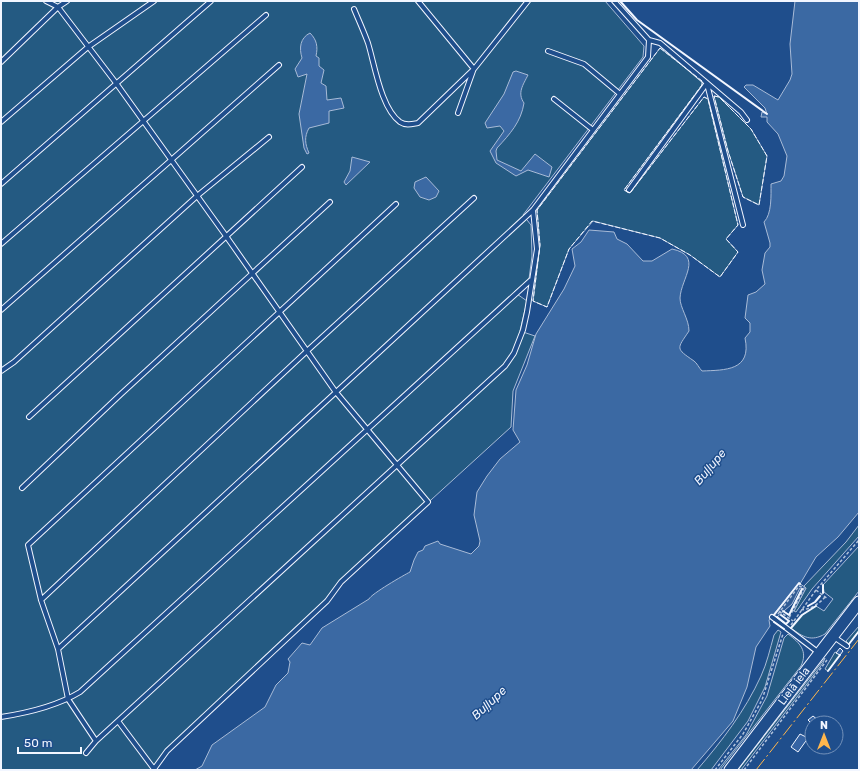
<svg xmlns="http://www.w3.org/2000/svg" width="860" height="771" font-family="Rubik,sans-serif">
  <rect width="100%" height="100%" fill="#1f4e8c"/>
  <path fill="#245a82" stroke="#a8bbd7" d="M1,1H605L644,46L643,57L523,215L531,225L532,256L529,279L514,292L527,301L520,331L535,336L513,391L511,427L341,582L327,601L167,751L154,770H1Z
    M660,48L702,81V85L624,190L630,193L704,97L708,99L738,225L726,239L738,252L720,277L690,255L660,238L593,221L569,249L547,307L533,301L540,245L537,210Z
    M714,96L719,97L751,129L767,156L759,205L743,197L728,151Z
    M859,525V536L812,589L796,612L794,611L806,588L804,586L846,542Z
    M859,546V591L825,634C811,642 803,637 791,628L802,615L816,606L824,611L833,599L824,592L823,585Z
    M859,626V631L849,644L846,641Z
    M778,630L781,632L765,687L748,721L711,770H697C722,741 745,711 761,676C767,663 770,649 774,635Z
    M788,634C800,643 808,651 801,666L720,770H718L746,735L767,696L784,638Z
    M835,652L840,655L828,671L825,669Z
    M825,658L823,663L741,770H738Z"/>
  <path fill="#305b95" stroke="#a8bbd7" d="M799,583L806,588L794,611L791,610L802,589L800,588L792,604L777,617L774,615Z"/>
  <path fill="#3b69a3" stroke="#a8bbd7" d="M795,1H859V512L838,537L816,557L800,584L799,583L769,620L770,626L756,647L747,687L733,721L691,770H195L202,766L212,745L265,707L276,685L288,673L290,662L288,659L302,643L310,645L322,628L369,599C371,594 404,575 410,572L414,560L418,552L423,550L425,546L438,541L440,544L471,554L479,546L480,541L474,515L477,492L487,476L500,459L520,442L513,430L516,390L527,365L536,334L564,289L575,266L572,249L581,242L589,230L614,232L617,239L627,244L643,261H652L672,249C704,256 681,278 680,298C680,308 689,319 689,331C677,349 675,348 694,361C697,363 699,368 702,371C725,370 752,371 745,338L750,332V323L745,318L748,295L756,292L765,284L762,270L765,253L770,247V243L764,222C772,214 771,195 771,184L781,181L784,176L787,156L778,134L767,122V117H761L762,112L767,114L765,108L744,87L746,85H753L778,100L790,80L792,74L790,44Z
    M310,33C317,40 318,47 316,56L319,58V66L324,70L321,83L326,86L327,100L341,98L344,108L329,111V123L309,128C304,137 305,144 309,153L307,154L304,148L299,114L307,74L298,77L295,69L302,58C299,48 300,38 310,33Z
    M516,71L528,75C523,85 517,93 524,103C521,122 510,134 497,148L496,151L497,160L521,171L535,154L552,167L549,177L528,170L516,176L496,163L490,151L504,131L500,126L487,128L485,123L504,94L513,72Z
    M352,157L370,162L346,185L344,182L350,171Z
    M426,177L439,191L436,197L429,200L420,197L414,188L415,182Z"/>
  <path fill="#3563a3" stroke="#f2f6ff" d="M840,648L843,651L840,655L836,653Z
    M813,716L818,720L812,724L808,720Z
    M800,734L808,738L798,752L791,747Z"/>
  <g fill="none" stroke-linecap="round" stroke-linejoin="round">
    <defs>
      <path id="lane" d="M46,1L58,7L116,83L226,236L335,391L428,502L341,582L327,601L167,751L154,769L118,721
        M418,1L474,69L528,1
        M614,1L649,40L660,43L741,112L747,120
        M354,9C359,21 364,32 368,43C375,66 381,108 400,122C406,126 412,124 418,123L474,69
        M548,51L584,64L620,94
        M1,62L58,7L67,1
        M707,84L743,225
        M554,99L593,130
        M458,113L473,71
        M1,122L88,47L154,1
        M1,184L211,1
        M629,190L707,83
        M1,244L266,15
        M1,310L279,65
        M1,371L14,362L197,196L269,137
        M29,417L302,167
        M22,488L121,394L330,202
        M41,600L307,351L474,198
        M772,617L819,653
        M834,637L847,646
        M58,649L533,210L648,57L649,40
        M1,717C27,713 57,706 80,692L531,280
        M96,741L68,699L58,649L41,600L28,545L396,204
        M86,753L96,741L505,366L514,353L523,330L527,312L537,249L533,210"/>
      <path id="secondary" d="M730,770L859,602"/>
    </defs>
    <use href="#lane" stroke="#f2f6ff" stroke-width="6"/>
    <use href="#secondary" stroke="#f2f6ff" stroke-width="13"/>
    <path stroke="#b3c4dc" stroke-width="1.5" stroke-dasharray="3 2" stroke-linecap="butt" d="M816,590L828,599
      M801,610C811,609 819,604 825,597
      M779,611L793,621
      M778,614L799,586L804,588L789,618
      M791,625L816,590L859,540
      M715,770L743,734L762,700L783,634
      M744,770L827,660"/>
    <use href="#lane" stroke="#1f4e8c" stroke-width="4"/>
    <use href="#secondary" stroke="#1f4e8c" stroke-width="11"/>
    <path stroke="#f2f6ff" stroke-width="1" stroke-dasharray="5 2" stroke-linecap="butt" d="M660,48L702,81V85L624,190L630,193L704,97L708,99L738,225L726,239L738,252L720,277L690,255L660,238L592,221L569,249L547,307L533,301L540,245L537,210Z
      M714,96L719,97L751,129L767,156L759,205L743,197L728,151Z"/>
    <path stroke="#f2f6ff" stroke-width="2" d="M620,1L637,20L767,114
      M823,593V585
      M808,606L815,602L820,596
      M783,611L789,615L802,589
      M774,615L799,583L800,584
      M777,617L786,624L789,621L781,615
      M774,622L784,629
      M791,628L802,615L816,606
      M849,644L859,631
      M828,671L840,655"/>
    <path stroke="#ffb74d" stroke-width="1" stroke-dasharray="14 3 2 3" stroke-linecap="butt" d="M756,770L859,639"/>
  </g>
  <g text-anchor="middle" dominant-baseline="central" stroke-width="3" stroke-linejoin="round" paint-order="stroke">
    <g font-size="11" fill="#f2f6ff" stroke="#1f4e8c">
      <text transform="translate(794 686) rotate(-53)">Lielā iela</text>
    </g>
    <g font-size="12" font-style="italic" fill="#f2f6ff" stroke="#1f4e8c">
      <text transform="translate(710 467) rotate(-50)">Buļļupe</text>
      <text transform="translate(489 703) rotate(-43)">Buļļupe</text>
    </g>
  </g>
  <rect width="860" height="771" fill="none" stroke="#f2f6ff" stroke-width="4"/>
  <g transform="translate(824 735)"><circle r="19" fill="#1f4e8c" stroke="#7391ba"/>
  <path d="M0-3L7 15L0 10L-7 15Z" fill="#ffb74d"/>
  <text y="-6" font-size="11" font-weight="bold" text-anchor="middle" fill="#f2f6ff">N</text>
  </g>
  <path d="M18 747v6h63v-6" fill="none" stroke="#f2f6ff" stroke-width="2"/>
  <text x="24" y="747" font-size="12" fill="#f2f6ff" stroke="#1f4e8c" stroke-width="3" paint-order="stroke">50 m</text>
</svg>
